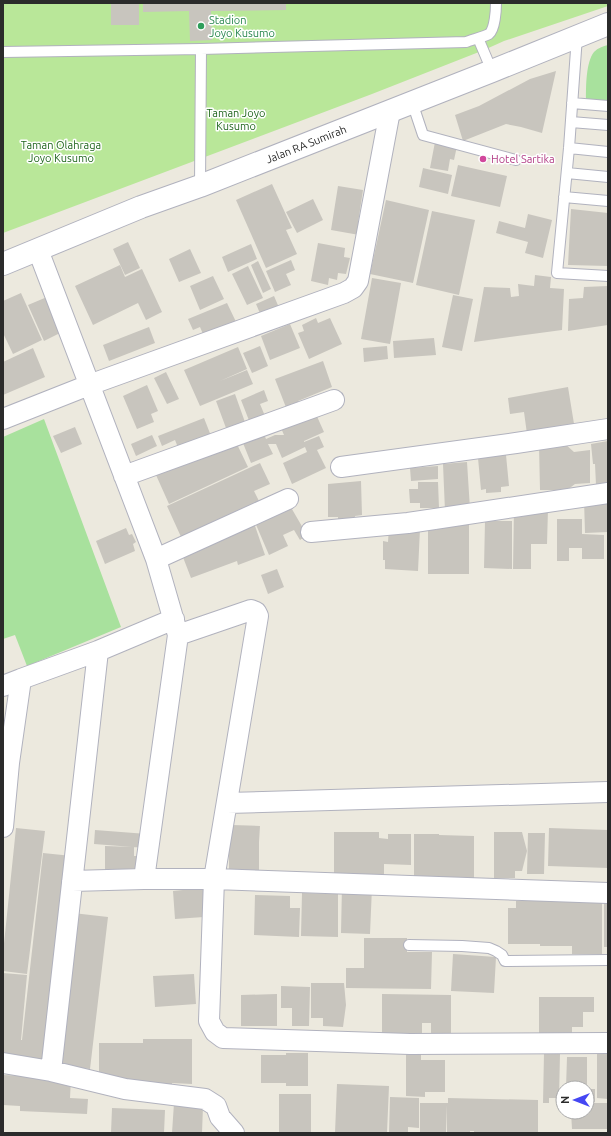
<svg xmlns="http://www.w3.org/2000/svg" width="611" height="1136" font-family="Ubuntu,sans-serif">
  <rect width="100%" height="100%" fill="#ece9de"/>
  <path fill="#a8e19d" d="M608,45V101H592L586,99C586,86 586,62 594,52C598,48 603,46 608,45Z
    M44,419L121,627L27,666L15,635L3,639V437Z"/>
  <path fill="#b9e799" d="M3,3H608V6L504,41L484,50L372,94L3,233Z"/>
  <path fill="#c8c5be" d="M111,3H139V25H111Z
    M143,3H286V10L211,11L212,40L190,41L189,11L143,12Z
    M556,71L542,133L521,127L506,124L463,141L455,115L479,106L530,79Z
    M435,142L457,146L454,160L450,159L448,171L430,168Z
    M458,165L507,176L500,207L451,196Z
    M423,168L452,175L448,194L419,187Z
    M272,184L292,228L286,230L297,254L266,268L236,200Z
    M338,186L363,190L358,223L367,224L365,236L331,230Z
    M313,199L323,220L297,233L286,212Z
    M386,200L429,210L413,283L370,274Z
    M571,209L608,213V266L568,265Z
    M432,211L475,220L459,295L416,285Z
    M528,214L552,220L543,258L525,253L528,242L496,233L499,221L525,228Z
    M128,242L140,268L125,275L113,249Z
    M318,243L345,248L344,257L350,258L346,274L338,273L337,280L329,278L328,285L311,281Z
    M251,244L257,259L228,272L222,257Z
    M190,249L201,273L179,282L169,259Z
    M291,260L295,270L286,274L291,285L275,292L266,271Z
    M258,261L271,289L263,293L251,265Z
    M120,265L125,277L142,269L162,312L146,320L138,303L93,325L75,286Z
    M248,266L263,298L247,305L232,274Z
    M535,275L551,277L550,288L564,289L562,330L474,342L484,287L510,288L511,297L519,296L518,284L534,286Z
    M213,276L224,299L200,310L190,286Z
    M372,278L401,283L390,344L361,339Z
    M608,286V325L568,331L569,299L583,298L584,287Z
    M21,293L42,340L13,354L3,333V301Z
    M453,295L473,299L462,351L442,347Z
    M274,296L280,310L262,318L256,304Z
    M47,297L62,332L44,341L28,305Z
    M227,303L238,326L206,341L200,327L193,330L188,319Z
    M316,318L318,323L330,318L342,344L309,359L298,333L304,331L302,325Z
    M290,324L300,348L270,360L261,336Z
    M149,327L155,343L109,361L103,345Z
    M434,338L436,355L394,358L393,341Z
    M260,346L268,366L252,373L243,353Z
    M387,346L388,359L364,362L363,348Z
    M238,347L247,369L220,381L247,370L253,384L200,406L184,370Z
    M33,348L45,377L3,395V362Z
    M323,361L332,387L298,401L300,405L287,410L275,379Z
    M166,372L179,399L167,404L154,378Z
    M147,385L158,411L151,414L154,422L137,429L123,396Z
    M568,387L575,430L527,434L524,412L510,414L508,398Z
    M264,390L268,401L260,404L265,416L250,423L241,400Z
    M235,394L246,425L233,426L226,428L216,401Z
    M315,412L324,432L304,441V442L319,436L324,447L317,450L326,468L292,484L283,463L307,452L305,447L282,458L276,444H268L273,454L251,463L241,438L262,429L266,439L275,435H284L281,428Z
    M204,418L213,441L179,450L175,440L162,446L158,436Z
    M75,427L82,444L61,453L53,436Z
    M152,435L157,446L136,456L131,444Z
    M234,438L248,467L169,504L156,475Z
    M608,441V484L596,485L595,464H593L591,444Z
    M564,443L574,452L590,450V483L575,484L567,490H540L539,445Z
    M506,455L509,486L501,487V492L486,493V489L481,490L478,458Z
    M467,462L470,509L445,511L443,464Z
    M260,463L270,484L254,491L260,503L182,539L167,506Z
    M438,466V479L411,481L410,468Z
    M361,481L362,515L355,516V526L338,527V517H328V484Z
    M418,482H438L439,508H420V503H410L409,489H418Z
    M608,498V532L585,533L584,499Z
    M289,504L307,535L300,540L294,530L283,535L288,546L269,555L254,520Z
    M514,508L548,509L547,544H531V569H513Z
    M557,519H582V534L604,535V559H582V548H569V561H557Z
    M437,520H469V574H428V530H437Z
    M485,521H512V569L484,568Z
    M254,523L265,555L238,565L237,561L191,578L181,552Z
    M389,527L420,529L418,571L385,569V560H383V541L388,542Z
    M126,528L129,535L132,534L136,542L133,544L135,551L105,564L96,541Z
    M277,569L284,587L268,594L261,575Z
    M232,825L260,826L259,842V877L229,876V840Z
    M16,828L45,831L27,974L3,971V953Z
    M549,828L608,830V868L548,866Z
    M95,830L147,834L146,848L94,844Z
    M334,832H379V838L388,839V834H411V865L384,864V875L334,874Z
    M494,832H522L527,851L522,871H515V878H494Z
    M528,833H545L544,874H527Z
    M414,834H439V835L474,836V878H439L414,880Z
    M105,846L134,847V856H143L142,871L105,874Z
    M43,853L72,856L52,1043L33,1041L52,1043L49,1061H3V973L27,975L21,1040H22Z
    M342,886L372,887L370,934L341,933Z
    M203,888L204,917L175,919L173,891Z
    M302,893L338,894V937L301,936Z
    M255,895L290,896V908H300L299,937L254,935Z
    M604,898H608V947H604Z
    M516,901H602V954H572V946H540V944H508V908H516Z
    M73,913L108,917L90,1069L55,1065Z
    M364,938H407V952H432L431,989L346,988V968H364Z
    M453,954L496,957L494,993L451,991Z
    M194,974L196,1004L155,1007L153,976Z
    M311,983H344L346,1005L343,1027L323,1026V1018H311Z
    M281,986L310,987L309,1026H292V1008H281Z
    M277,994V1026H241V995Z
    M382,994L451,995V1041H431V1023H422V1038L382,1037Z
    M539,997H594V1012H583V1027H572V1041H539Z
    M143,1039H192V1084L172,1083V1088L99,1082V1043H143Z
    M406,1046H421V1060H445V1092H425V1097L406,1096Z
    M597,1048H608V1099L597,1098Z
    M286,1053H308V1086H286V1083H261V1055H286Z
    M544,1053L560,1054L559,1098H549V1103H543Z
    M567,1057H587V1088H566Z
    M3,1075L71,1078L70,1098L88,1099L87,1114L20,1111V1106L3,1105Z
    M337,1084L389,1086L387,1133H335Z
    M587,1089H595V1102H587Z
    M279,1094H311V1133H279Z
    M390,1097L419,1098V1128L408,1127V1133H389Z
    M448,1098L538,1100V1133H474V1131H470V1133H447V1105L446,1133H420V1103H448Z
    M174,1103L203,1106L202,1133H172Z
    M587,1103H608V1129H572L571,1112H587Z
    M112,1108L165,1110L164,1133H111Z
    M585,1132H608V1133H585Z"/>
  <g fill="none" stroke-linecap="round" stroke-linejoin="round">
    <defs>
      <path id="service" d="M577,36L569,148L557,273L608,276
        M478,38L492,71
        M3,52L201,49L466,42C471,40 486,36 489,34C495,29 496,10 496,3
        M412,102L423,135L516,160
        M572,103L608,106
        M571,122L608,125
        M569,148L608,152
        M567,173L608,177
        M200,186L201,49
        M564,197L608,201
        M409,945L462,946L489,948L496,951L502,955L505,961L608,960"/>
      <path id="minor" d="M38,250L156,559L178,635L144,879
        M3,419L89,385L344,293L353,288L358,281L390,111
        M341,467L516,443L608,429
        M124,476L334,400
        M311,532L408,523L608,493
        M156,559L288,499
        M178,635L251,610L256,612L258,616L214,879L209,1021L215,1032L223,1038L410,1044L608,1043
        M3,686L21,679
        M227,803L608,792
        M3,827L9,763L21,679L98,651L174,619
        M72,881L144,879H214L608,893
        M3,1063L51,1071L125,1089L205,1099L216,1106L220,1117L234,1133
        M51,1071L98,651"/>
      <g id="secondary">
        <path id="s1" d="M3,264L141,207L200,186L492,71L608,24"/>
      </g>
    </defs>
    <use href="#service" stroke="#b1b2be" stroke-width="12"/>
    <use href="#minor" stroke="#b1b2be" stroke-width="22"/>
    <use href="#secondary" stroke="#b1b2be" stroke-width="24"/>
    <use href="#service" stroke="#fff" stroke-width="10"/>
    <use href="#minor" stroke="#fff" stroke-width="20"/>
    <use href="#secondary" stroke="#fff" stroke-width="22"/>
  </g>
  <circle fill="#2e9e5b" stroke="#fff" stroke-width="1.5" cx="201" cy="26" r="4"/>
  <circle fill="#d1479c" stroke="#fff" stroke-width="1.5" cx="483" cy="159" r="4"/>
  <g text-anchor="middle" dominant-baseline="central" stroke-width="3" stroke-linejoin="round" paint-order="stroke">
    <g font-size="11" fill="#27864d" stroke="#fff" text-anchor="start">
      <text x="209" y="20">Stadion<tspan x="209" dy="13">Joyo Kusumo</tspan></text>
    </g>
    <g font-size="11" fill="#20661d" stroke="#fff">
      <text x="236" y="113">Taman Joyo<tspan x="236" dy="13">Kusumo</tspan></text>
      <text x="61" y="145">Taman Olahraga<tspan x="61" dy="13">Joyo Kusumo</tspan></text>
    </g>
    <g font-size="11" fill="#2b2b2b" stroke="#fff">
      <text stroke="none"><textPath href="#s1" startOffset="326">Jalan RA Sumirah</textPath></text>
    </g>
    <g font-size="11" fill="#b23c85" stroke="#fff" text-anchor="start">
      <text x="491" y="159">Hotel Sartika</text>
    </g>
  </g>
  <rect width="611" height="1136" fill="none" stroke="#2b2b2b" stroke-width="8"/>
  <g transform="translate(575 1100) rotate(270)"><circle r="19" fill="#ffffff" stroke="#aaaaaa"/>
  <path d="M0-3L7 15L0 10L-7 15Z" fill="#4547f3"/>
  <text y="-6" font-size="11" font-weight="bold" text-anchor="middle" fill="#2b2b2b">N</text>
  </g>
</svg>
